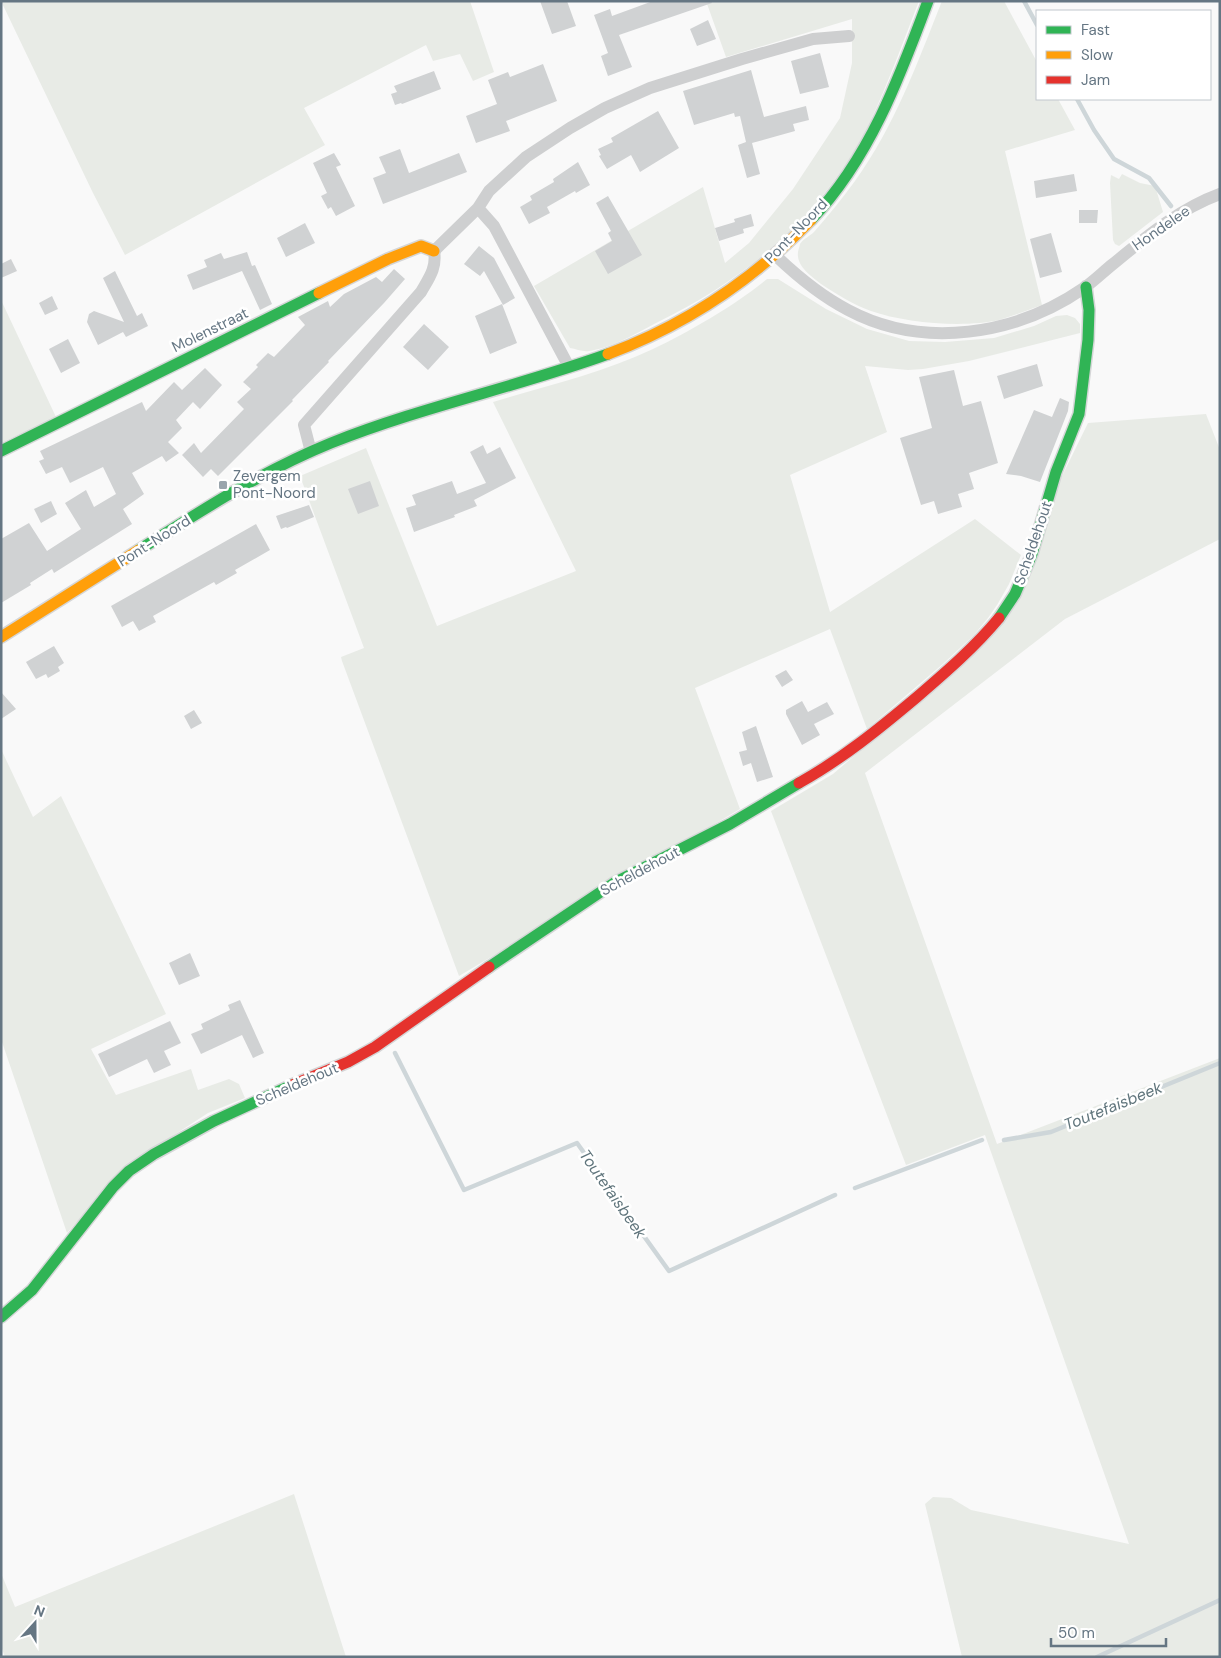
<svg xmlns="http://www.w3.org/2000/svg" width="1221" height="1658" font-family="'DM Sans',sans-serif">
  <rect width="100%" height="100%" fill="#f9f9f9"/>
  <path fill="#e8ebe6" d="M1,1H470L494,72L473,81L460,54L433,61L426,45L304,108L325,145L125,255L93,193Z
    M706,1H919C903,42 888,84 869,124C824,214 748,278 658,322C637,333 612,348 589,351C583,352 576,349 570,348L534,286L703,187L725,263L749,243L793,189L840,118L852,63V19L726,57Z
    M942,1H1004L1037,62V99H1058L1075,130L1005,151L1042,305C1028,310 1013,316 999,320C963,328 905,323 871,311C854,305 836,294 821,284C811,276 796,266 798,252C798,251 800,245 800,244C803,239 810,236 814,232C828,216 842,199 855,181C894,127 917,64 942,1Z
    M1122,174L1140,183L1155,186L1163,212L1119,246L1115,244L1113,240L1110,183L1111,175L1119,179Z
    M767,279H778L826,309L867,329L909,341L945,342L994,338L1034,326L1056,316L1067,315L1075,318L1080,324V333L969,361L923,369L908,370L865,366L887,432L790,475L830,612L975,519L1021,555L1009,584L997,605L988,618L974,635L944,663L867,729L830,629L695,688L740,809L459,976L342,661L341,657L364,648L300,476L366,448L437,626L576,571L493,402C546,386 602,373 653,349C689,332 737,304 767,279Z
    M1,300L56,417L1,443Z
    M1206,414L1220,450V539L1065,619L865,773L997,1144L1220,1058V1657H962L925,1504L933,1497L951,1498L971,1510L1129,1544L985,1135L906,1165L771,811L833,774L984,645L1063,474L1088,423Z
    M1,749L33,817L61,796L166,1014L91,1049L116,1095L191,1069L198,1090L229,1079L239,1084L245,1098L208,1113L128,1165L67,1233L1,1039Z
    M294,1494L346,1657H5L1,1646V1573L15,1607Z"/>
  <g fill="none" stroke-linecap="round" stroke-linejoin="round">
    <path stroke="#ced6d9" stroke-width="4.5" d="M1024,1L1037,25
      M1077,99L1094,130L1114,159L1149,178L1171,206
      M395,1053L464,1190L577,1143L669,1271L835,1195
      M1004,1140L1051,1132L1220,1063
      M855,1188L982,1140
      M1097,1657L1220,1600"/>
  </g>
  <path fill="#d0d2d3" d="M540,1H567L576,26L552,34Z
    M653,1H711L712,3L619,35L632,67L608,76L601,56L608,53L594,15L610,9L612,16Z
    M708,20L716,39L697,46L690,29Z
    M820,53L829,87L800,94L791,61Z
    M543,64L557,101L506,121L510,131L476,143L466,116L497,104L488,80L508,72L510,77Z
    M751,70L764,117L806,106L809,120L793,124L795,131L752,143L760,174L747,178L738,145L746,142L740,116L735,117L734,113L694,125L683,91Z
    M434,71L441,89L402,104L401,103L395,105L391,94L397,92L394,86Z
    M658,111L679,148L640,172L631,155L607,169L599,156L601,155L598,149L613,142L611,138Z
    M400,149L409,173L459,153L467,172L383,204L373,178L386,173L379,157Z
    M334,153L341,165L336,167L355,206L336,216L331,207L328,209L321,196L327,193L313,163Z
    M578,162L590,185L576,193L575,191L547,207L550,213L529,224L520,207L532,200L530,196L554,182L553,179Z
    M1074,174L1077,191L1036,198L1034,181Z
    M608,196L642,255L608,274L595,251L612,241L608,233L611,231L596,203Z
    M1079,210H1098L1097,223H1079Z
    M751,214L754,226L743,229L744,233L719,241L715,228L735,222L734,219Z
    M305,223L315,243L286,257L277,238Z
    M1051,233L1062,272L1040,278L1030,239Z
    M479,246L494,258L515,298L503,305L484,271L480,276L464,264Z
    M247,252L252,266L255,265L272,304L260,310L242,271L193,290L187,275L207,267L204,260L221,253L224,259Z
    M11,259L17,271L1,278V264Z
    M394,269L405,279L384,303L328,361L329,362L292,400L293,401L218,476L211,469L203,477L182,455L194,443L201,453L244,409L237,402L251,389L243,382L258,367L256,365L268,353L274,357L305,325L298,317L328,301L330,307L344,294L376,277L382,282Z
    M115,271L137,316L142,313L148,326L126,337L123,332L98,345L87,322L89,314L94,311L124,322L103,278Z
    M52,296L58,309L45,315L39,303Z
    M502,304L517,343L490,354L475,316Z
    M424,324L449,347L428,370L403,347Z
    M68,339L80,363L61,373L49,349Z
    M1037,364L1043,386L1004,399L997,376Z
    M205,368L222,385L200,409L193,402L176,420L182,428L168,442L179,453L166,462L162,456L132,473L144,494L123,509L132,524L54,573L52,569L30,583L31,585L1,603V539L29,523L47,551L81,529L65,503L86,490L94,507L116,494L103,467L70,483L62,467L46,474L39,461L44,459L40,451L142,402L146,411L174,382L182,390Z
    M954,370L963,406L981,401L998,463L969,473L974,489L958,494L962,507L938,514L934,501L921,505L900,438L932,428L919,377Z
    M1060,398L1069,402L1068,411L1040,482L1021,476L1006,474L1034,410L1052,417Z
    M483,445L487,454L500,447L516,478L474,500L477,506L454,515L455,517L414,532L406,508L416,505L412,495L452,481L457,494L486,483L470,452Z
    M370,481L379,506L358,514L348,489Z
    M51,501L57,514L41,523L34,509Z
    M309,505L314,517L287,528L286,527L281,529L276,516Z
    M256,524L270,550L235,570L237,573L216,585L214,582L153,616L156,622L139,631L133,621L122,627L111,606Z
    M54,646L64,663L58,667L60,671L48,678L46,674L36,679L26,662Z
    M786,670L793,680L782,687L775,676Z
    M1,692L16,709L1,719Z
    M802,701L808,712L827,702L834,714L814,724L820,735L802,745L786,714V710Z
    M194,710L202,723L191,729L184,716Z
    M756,726L773,777L757,782L751,763L743,766L739,752L747,750L742,732Z
    M190,953L200,976L179,985L169,963Z
    M240,1000L264,1053L253,1058L242,1035L201,1054L191,1034L203,1029L201,1024L230,1010L228,1005Z
    M170,1021L181,1043L164,1051L171,1065L154,1073L147,1059L109,1077L98,1054Z"/>
  <g fill="none" stroke-linecap="round" stroke-linejoin="round">
    <defs>
      <path id="fast" d="M811,220C869,159 899,79 928,1
        M1,451L319,293
        M139,550C201,511 262,471 331,443C421,407 517,387 608,354
        M999,618L1015,594L1032,554L1056,472L1079,414L1088,340L1089,310L1086,287
        M489,967L614,883L730,824L799,783
        M1,1317L32,1290L113,1187L129,1171L154,1154L214,1121L292,1085"/>
      <path id="slow" d="M319,293L388,259L421,246L434,251
        M608,354C685,325 754,279 811,220
        M1,637L139,550"/>
      <path id="jam" d="M799,783C842,759 879,729 917,697C946,672 975,647 999,618
        M292,1085L348,1062L375,1047L489,967"/>
    </defs>
    <use href="#fast" stroke="#d5d6d7" stroke-width="14"/>
    <use href="#slow" stroke="#d5d6d7" stroke-width="14"/>
    <use href="#jam" stroke="#d5d6d7" stroke-width="14"/>
    <path stroke="#cecfd0" stroke-width="12" d="M478,208L494,226L569,367
      M776,256C797,276 821,296 848,310C923,350 1016,335 1084,288C1094,281 1103,272 1113,264C1146,237 1179,209 1220,194
      M311,452L304,425L421,292C429,278 437,268 434,251L478,208L489,191L526,157L570,128L605,108L650,88L742,59L813,39L849,36"/>
    <use href="#fast" stroke="#30b455" stroke-width="11"/>
    <use href="#slow" stroke="#ff9f0a" stroke-width="11"/>
    <use href="#jam" stroke="#e5322d" stroke-width="11"/>
  </g>
  <rect fill="#99a4ac" stroke="#fff" stroke-width="2" x="218" y="480" width="10" height="10" rx="2.5"/>
  <g text-anchor="middle" dominant-baseline="central" stroke-width="5" stroke-linejoin="round" paint-order="stroke">
    <g font-size="15" fill="#657683" stroke="#fff">
      <text transform="translate(1161 228) rotate(-35)">Hondelee</text>
      <text transform="translate(796 231) rotate(-46)">Pont-Noord</text>
      <text transform="translate(210 330) rotate(-26)">Molenstraat</text>
      <text transform="translate(154 541) rotate(-32)">Pont-Noord</text>
      <text transform="translate(1033 543) rotate(-71)">Scheldehout</text>
      <text transform="translate(640 871) rotate(-28)">Scheldehout</text>
      <text transform="translate(297 1084) rotate(-23)">Scheldehout</text>
    </g>
    <g font-size="15" fill="#657683" stroke="#fff" text-anchor="start">
      <text x="233" y="476">Zevergem<tspan x="233" dy="17">Pont-Noord</tspan></text>
    </g>
    <g font-size="16" font-style="italic" fill="#60757c" stroke="#fff">
      <text transform="translate(1113 1106) rotate(-22)">Toutefaisbeek</text>
      <text transform="translate(613 1194) rotate(55)">Toutefaisbeek</text>
    </g>
  </g>
  <rect width="1221" height="1658" fill="none" stroke="#657683" stroke-width="5"/>
  <rect x="1036" y="10" width="175" height="90" fill="#ffffff" stroke="#c1c8cd"/>
  <rect x="1046" y="26" width="25" height="8" fill="#30b455" stroke="#c1c8cd"/>
  <text x="1081" y="35" font-size="15" fill="#657683">Fast</text>
  <rect x="1046" y="51" width="25" height="8" fill="#ff9f0a" stroke="#c1c8cd"/>
  <text x="1081" y="60" font-size="15" fill="#657683">Slow</text>
  <rect x="1046" y="76" width="25" height="8" fill="#e5322d" stroke="#c1c8cd"/>
  <text x="1081" y="85" font-size="15" fill="#657683">Jam</text>
  <g transform="translate(35 1623) rotate(21)" stroke="#ffffff" stroke-width="4" paint-order="stroke">
  <path d="M0-4L9 19L0 12L-9 19Z" fill="#657683"/>
  <text y="-8" font-size="14" font-weight="bold" text-anchor="middle" fill="#657683">N</text>
  </g>
  <path d="M1051 1638v8h115v-8" fill="none" stroke="#657683" stroke-width="2.5"/>
  <text x="1058" y="1638" font-size="15" fill="#657683" stroke="#ffffff" stroke-width="4" paint-order="stroke">50 m</text>
</svg>
